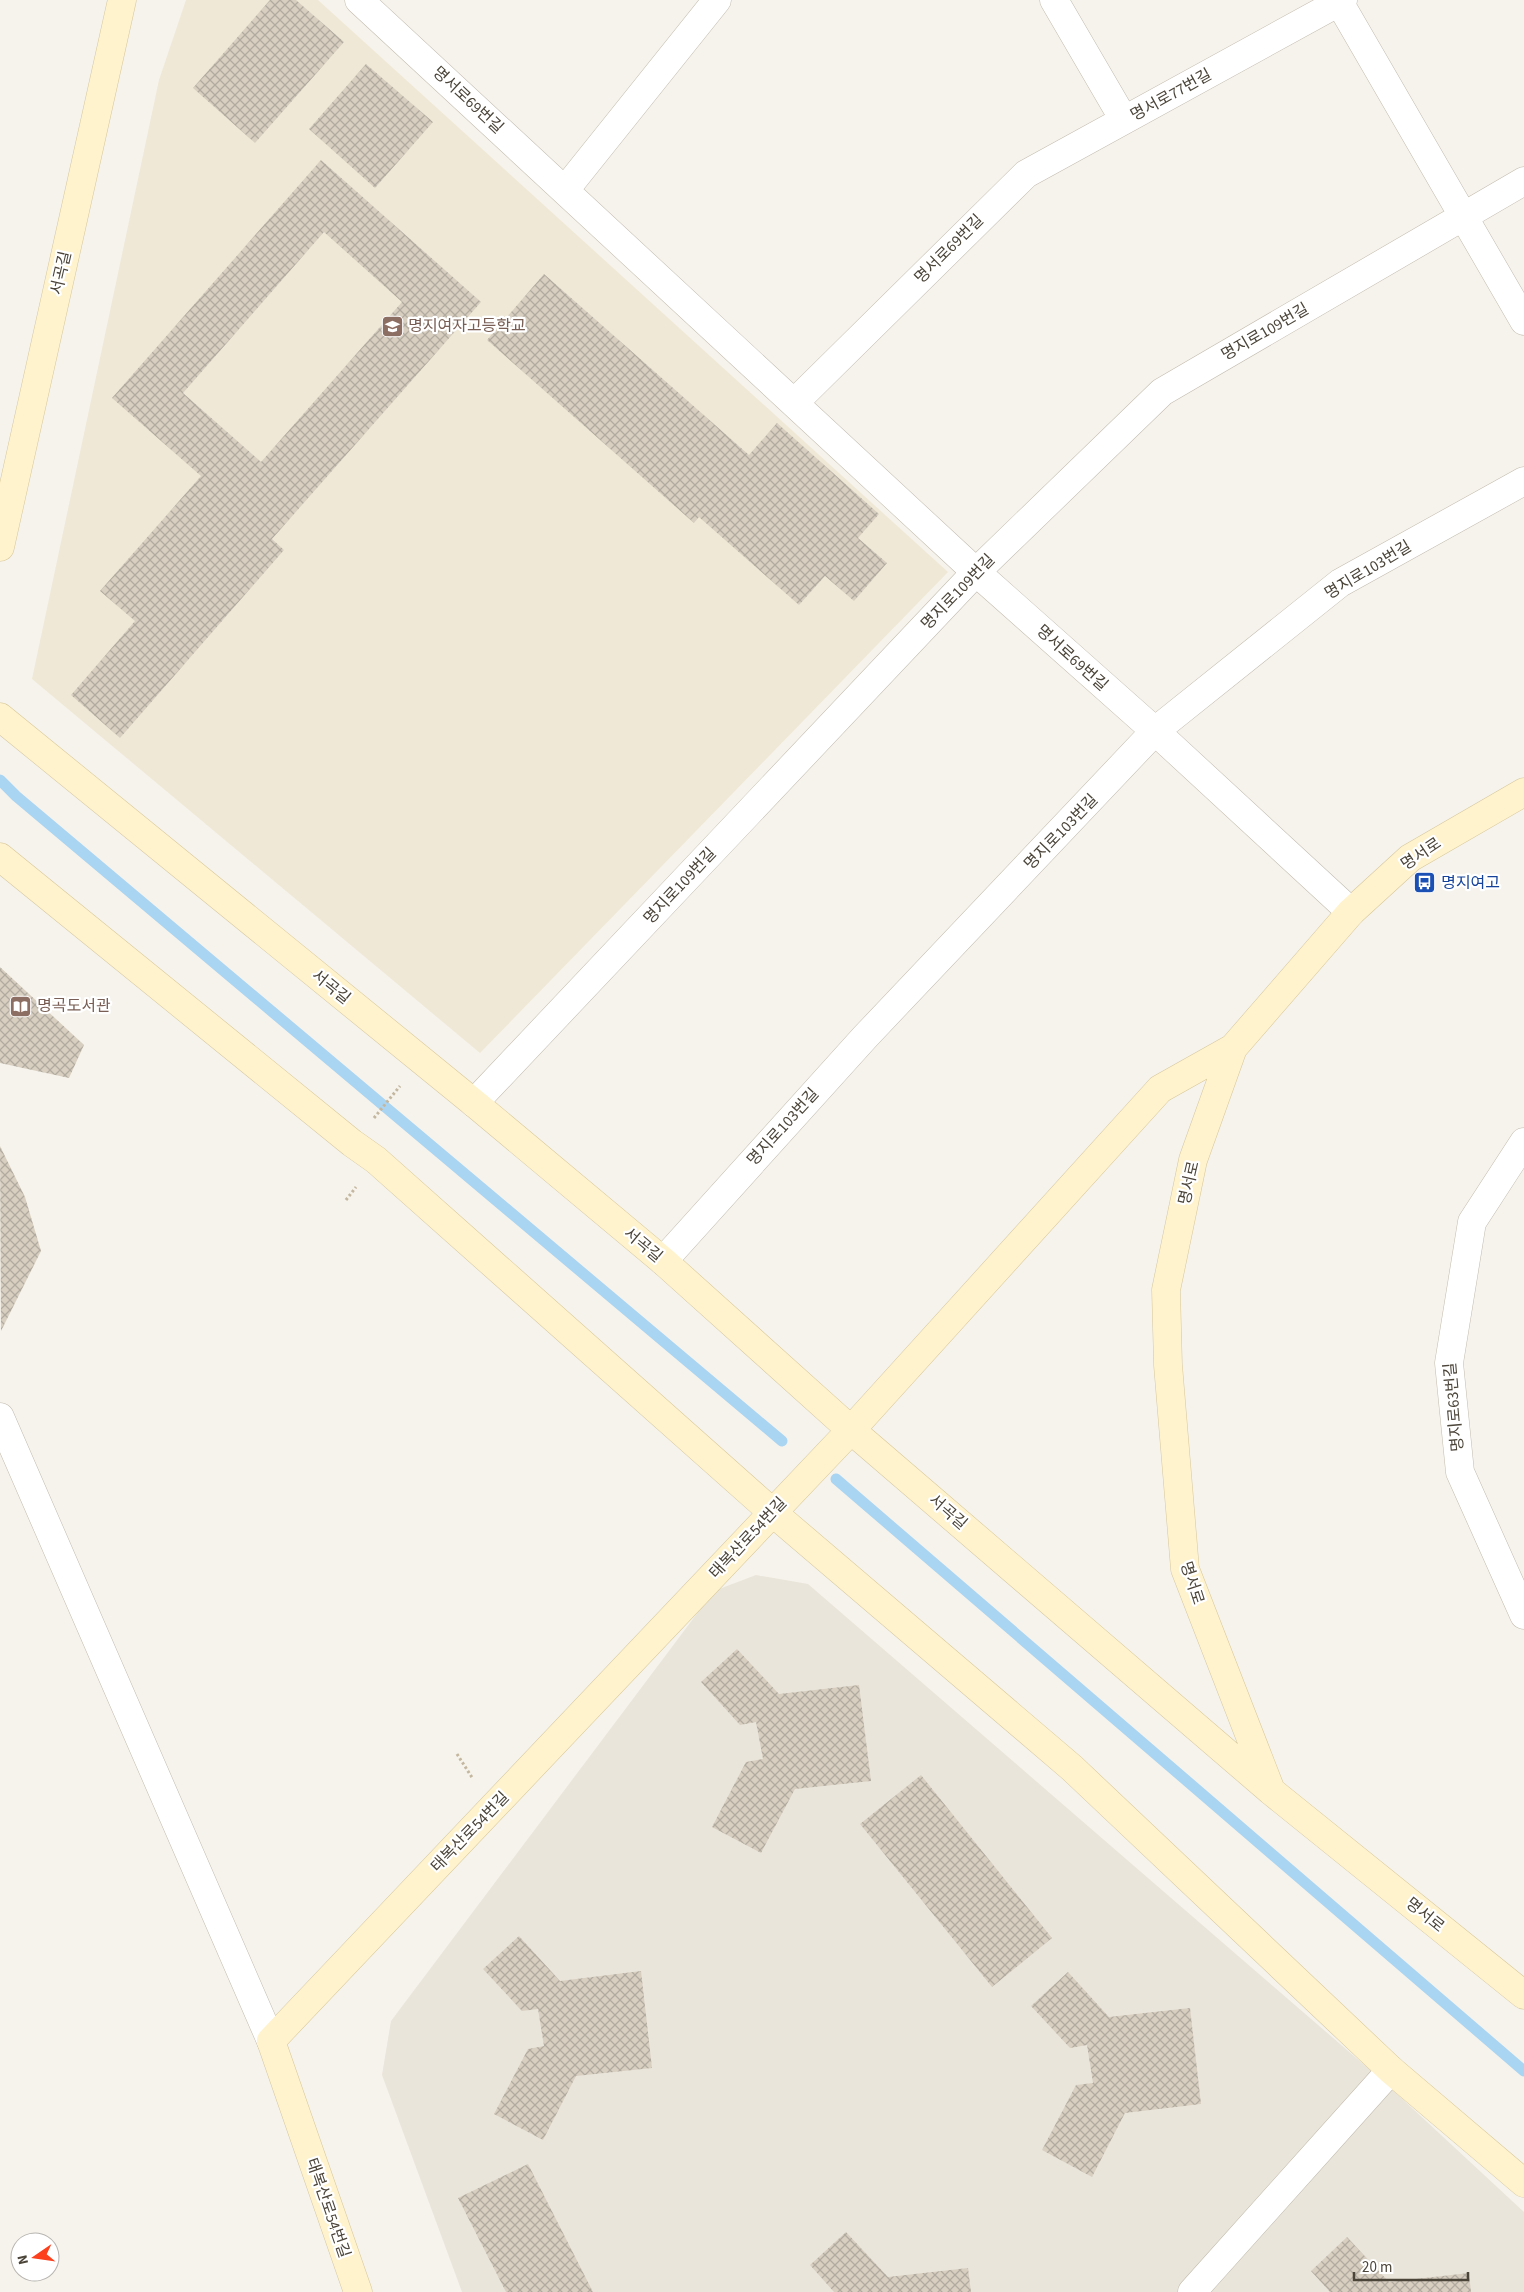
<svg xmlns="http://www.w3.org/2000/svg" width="1524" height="2292" font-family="'Source Sans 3','Noto Sans KR',sans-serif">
  <defs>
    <pattern id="building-cross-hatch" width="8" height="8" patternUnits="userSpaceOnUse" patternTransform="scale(1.25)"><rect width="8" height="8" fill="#d8cfc1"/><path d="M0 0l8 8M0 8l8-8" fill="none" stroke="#b1aa9e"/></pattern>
  </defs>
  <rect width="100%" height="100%" fill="#f6f3ec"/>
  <path fill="#eae5da" d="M756,1575L808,1584L1384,2082L1524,2212V2292H462L382,2075L391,2021L714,1591Z"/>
  <path fill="#efe8d6" d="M186,0H318L948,572L480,1053L32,679L159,80Z"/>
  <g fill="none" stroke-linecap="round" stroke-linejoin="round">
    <path stroke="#a9d4f2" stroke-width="11" d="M0,780L16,796L782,1441
      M836,1479L1524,2071"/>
  </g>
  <path fill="url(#building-cross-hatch)" fill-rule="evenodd" d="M270,0H296L344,42L255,143L193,88Z
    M366,64L433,122L375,188L309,129Z
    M321,160L481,302L272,539L284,550L120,738L71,695L135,621L100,591L201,476L112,398ZM324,232L402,302L261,462L183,393Z
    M544,274L749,455L777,423L879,514L858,538L887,563L854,601L825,576L799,605L699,517L694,523L487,340Z
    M0,967L84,1045L69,1078L0,1063Z
    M0,1146L25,1197L41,1251L1,1331Z
    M737,1649L779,1694L859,1685L871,1781L795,1789L761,1853L712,1827L746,1762L763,1759L756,1722L740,1725L701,1682Z
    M921,1775L1052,1938L992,1987L860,1824Z
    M519,1936L560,1981L641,1971L652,2068L576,2076L543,2140L494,2114L528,2049L544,2046L538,2009L522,2011L483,1969Z
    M1068,1972L1109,2017L1190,2008L1201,2104L1125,2113L1092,2177L1042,2150L1076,2085L1093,2083L1087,2045L1070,2048L1031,2006Z
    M528,2164L593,2292H506L458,2198Z
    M846,2232L888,2277L968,2268L971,2292H834L810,2265Z
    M1347,2237L1389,2282L1469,2273L1471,2292H1330L1311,2271Z"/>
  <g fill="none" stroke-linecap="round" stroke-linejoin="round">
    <defs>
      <path id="street" d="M359,0L976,572L1155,731L1351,912
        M1054,0L1124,120
        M1338,0L1524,321
        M565,190L717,0
        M794,403L1026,174L1343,0
        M474,1103L976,572L1162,392L1524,181
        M1524,1142L1472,1222L1449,1363L1460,1472L1524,1615
        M663,1261L865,1037L1155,731L1340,583L1524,481
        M0,1417L271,2041
        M1192,2292L1391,2070"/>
      <path id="secondary" d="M0,547L122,0
        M0,717L474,1103L663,1261L851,1430L1271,1791L1524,1995
        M0,857L352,1143L376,1160L772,1512L1072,1768L1391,2070L1524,2183
        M1270,1788L1185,1569L1168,1365L1166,1290L1193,1160L1233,1048L1351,912L1410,858L1524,792
        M358,2292L271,2041L851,1430L1160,1089L1233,1048"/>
    </defs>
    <use href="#street" stroke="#c2bbae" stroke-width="29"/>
    <use href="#secondary" stroke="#d6c79b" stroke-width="29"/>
    <path stroke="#c4b79f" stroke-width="3" stroke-dasharray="2.5 2.5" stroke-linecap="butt" d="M374,1118L400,1086
      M346,1200L356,1187
      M457,1754L473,1779"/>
    <use href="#street" stroke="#fff" stroke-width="28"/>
    <use href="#secondary" stroke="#fff3cd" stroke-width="28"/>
  </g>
  <defs>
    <symbol id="school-square" viewBox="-11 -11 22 22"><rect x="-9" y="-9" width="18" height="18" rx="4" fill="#8d6e63" stroke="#fff"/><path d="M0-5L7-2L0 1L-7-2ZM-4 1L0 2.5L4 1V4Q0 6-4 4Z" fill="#fff"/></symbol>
    <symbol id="bus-square" viewBox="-11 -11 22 22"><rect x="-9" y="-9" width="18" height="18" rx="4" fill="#1a4fb4" stroke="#fff"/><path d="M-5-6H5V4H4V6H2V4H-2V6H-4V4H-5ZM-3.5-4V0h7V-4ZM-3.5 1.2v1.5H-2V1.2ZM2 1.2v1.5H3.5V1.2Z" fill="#fff"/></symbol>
    <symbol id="library-square" viewBox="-11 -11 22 22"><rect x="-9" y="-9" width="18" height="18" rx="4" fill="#8d6e63" stroke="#fff"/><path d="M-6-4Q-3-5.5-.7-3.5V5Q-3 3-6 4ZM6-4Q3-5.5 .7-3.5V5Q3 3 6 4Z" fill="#fff"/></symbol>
  </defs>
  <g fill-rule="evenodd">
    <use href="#school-square" x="380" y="314" width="25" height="25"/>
    <use href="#bus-square" x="1412" y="870" width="25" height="25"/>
    <use href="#library-square" x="8" y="994" width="25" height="25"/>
  </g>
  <g text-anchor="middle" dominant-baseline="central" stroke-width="4.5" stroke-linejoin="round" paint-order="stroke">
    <g font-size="16" fill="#4b4439" stroke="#fff">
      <text transform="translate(1171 95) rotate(-29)">명서로77번길</text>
      <text transform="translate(468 100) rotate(43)">명서로69번길</text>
      <text transform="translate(949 249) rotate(-45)">명서로69번길</text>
      <text transform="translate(61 273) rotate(-77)">서곡길</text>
      <text transform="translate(1265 332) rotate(-30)">명지로109번길</text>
      <text transform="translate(1368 570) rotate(-31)">명지로103번길</text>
      <text transform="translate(958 592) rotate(-46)">명지로109번길</text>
      <text transform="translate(1072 658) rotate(42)">명서로69번길</text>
      <text transform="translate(1061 832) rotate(-46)">명지로103번길</text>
      <text transform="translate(1421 854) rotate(-34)">명서로</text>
      <text transform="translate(680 886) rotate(-47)">명지로109번길</text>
      <text transform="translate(331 987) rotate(39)">서곡길</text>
      <text transform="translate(783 1127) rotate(-48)">명지로103번길</text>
      <text transform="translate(1189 1183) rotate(-77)">명서로</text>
      <text transform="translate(643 1245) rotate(40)">서곡길</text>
      <text transform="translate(1454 1407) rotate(-95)">명지로63번길</text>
      <text transform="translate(948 1512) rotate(41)">서곡길</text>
      <text transform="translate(748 1538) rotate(-47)">태복산로54번길</text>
      <text transform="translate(1192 1583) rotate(72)">명서로</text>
      <text transform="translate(470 1832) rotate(-46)">태복산로54번길</text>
      <text transform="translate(1425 1915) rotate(39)">명서로</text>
      <text transform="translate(328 2208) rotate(71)">태복산로54번길</text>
    </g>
    <g font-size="16" fill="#785e54" stroke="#fff" text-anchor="start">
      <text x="408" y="326">명지여자고등학교</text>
      <text x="37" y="1006">명곡도서관</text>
    </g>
    <g font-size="16" fill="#164399" stroke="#fff" text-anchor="start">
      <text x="1441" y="883">명지여고</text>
    </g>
  </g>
  <g transform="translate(35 2257) rotate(257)"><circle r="24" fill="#ffffff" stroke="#b7b4b0"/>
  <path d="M0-4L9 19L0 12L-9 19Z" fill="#fc3f1d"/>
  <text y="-8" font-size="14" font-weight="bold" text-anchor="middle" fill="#4b4439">N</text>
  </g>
  <path d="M1354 2272v8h114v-8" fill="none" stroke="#4b4439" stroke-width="2.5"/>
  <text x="1362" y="2272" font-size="15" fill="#4b4439" stroke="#ffffff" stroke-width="4" paint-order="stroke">20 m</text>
</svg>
